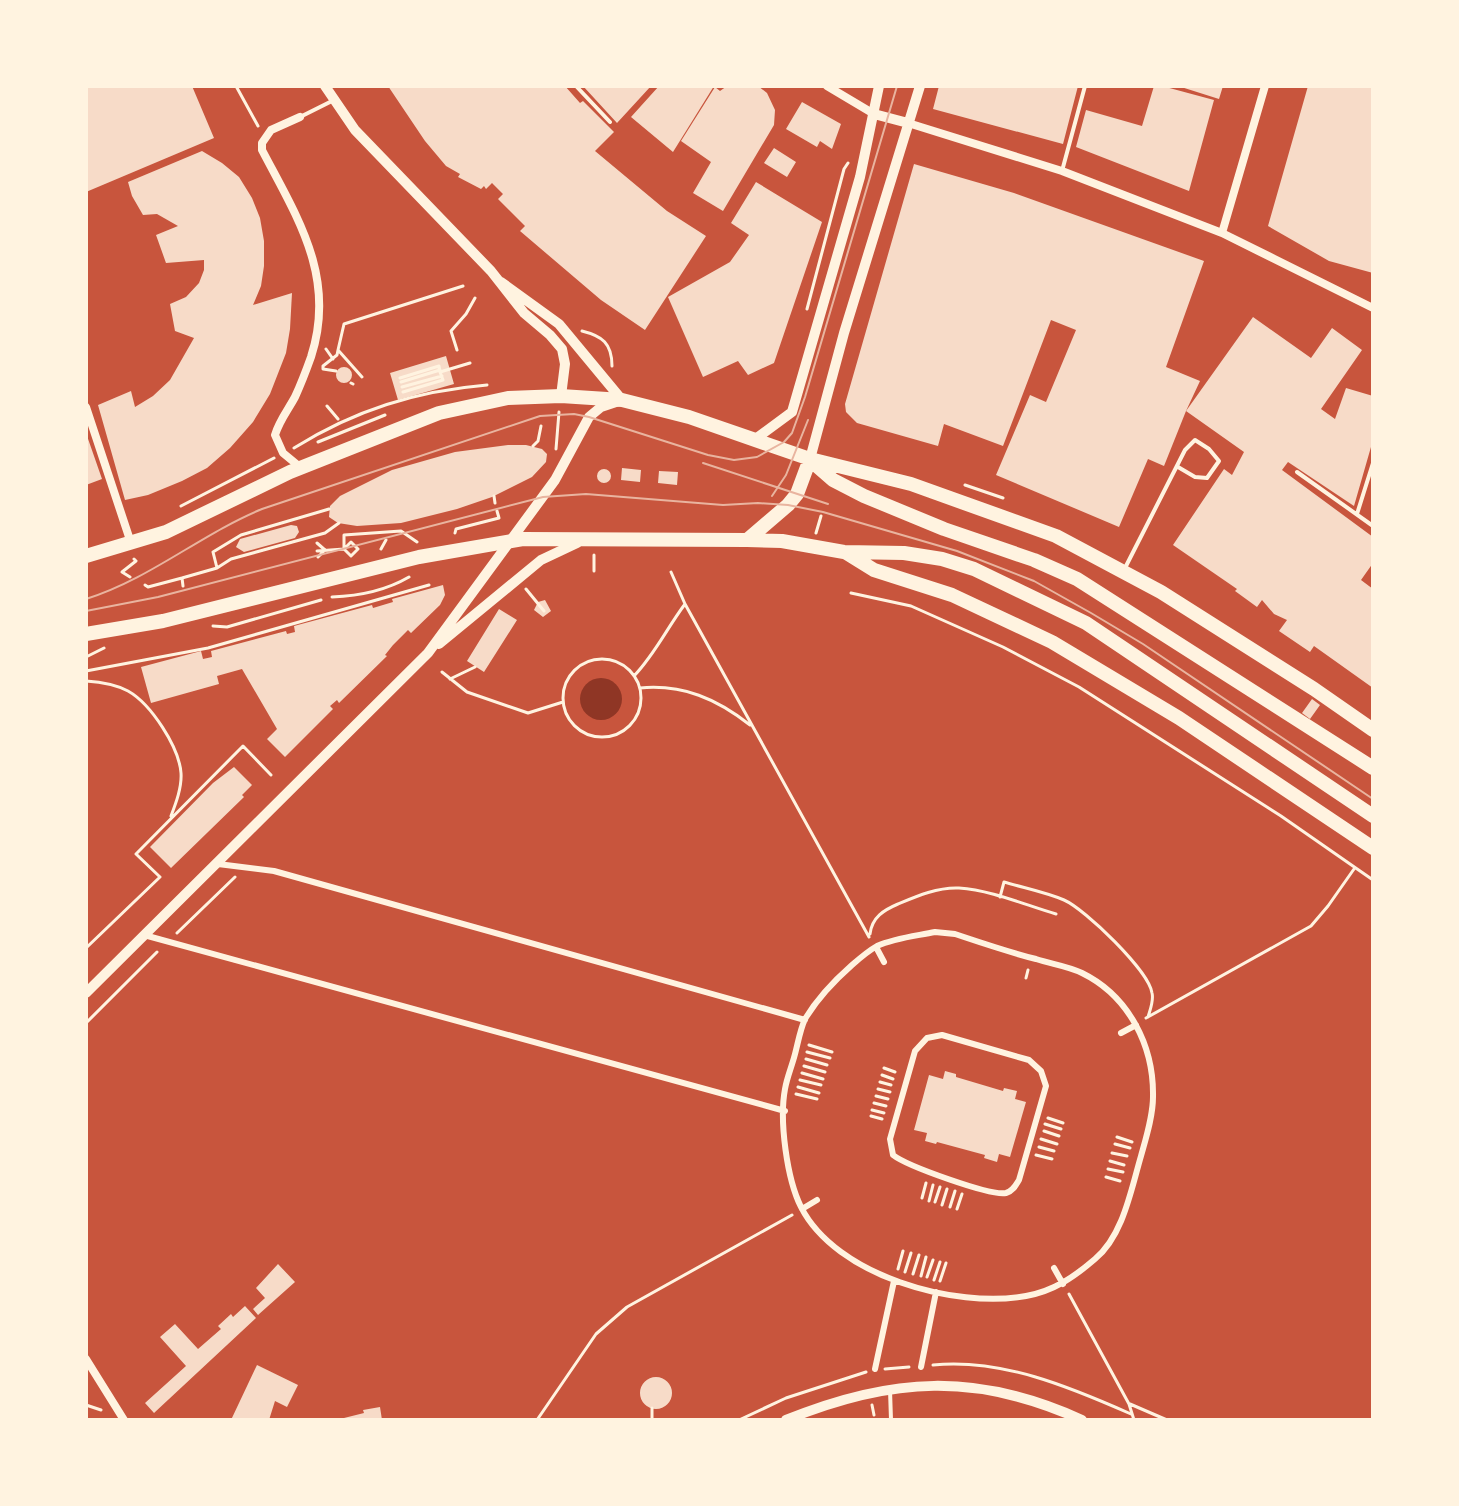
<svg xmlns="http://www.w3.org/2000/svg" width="1459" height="1506" font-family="'Public Sans',sans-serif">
  <rect width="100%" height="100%" fill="#c8553d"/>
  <path fill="#8f3625" d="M580 699a21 21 0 1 1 42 0a21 21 0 1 1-42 0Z"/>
  <path fill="#f7dbc8" d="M86,86H192L214,138L86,192Z
    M388,86H565L580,103L583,101L614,132L595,151L667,211L706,236L645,330L601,300L520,231L525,226L498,199L503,194L492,183L486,189L484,186L481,189L458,177L460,174L446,166L425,141Z
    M583,86H651L617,123Z
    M659,86H714L673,152L631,117Z
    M727,86H758L767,93L775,110L774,125L723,211L693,193L711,162L681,141L715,87L720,91Z
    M939,86H1078L1063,144L933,109Z
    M1154,86H1162L1214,100L1189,191L1076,147L1086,110L1142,126Z
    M1178,86H1223L1219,99Z
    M1308,86H1373V273L1329,261L1268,226Z
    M802,102L841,124L832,149L820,141L817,147L786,129Z
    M774,148L796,162L787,177L764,163Z
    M202,151L222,163L239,177L252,198L260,218L264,241V266L261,286L253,305L292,293L290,329L286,353L270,394L253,422L230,448L207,468L182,481L148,495L125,500L98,405L131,391L135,407L153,396L170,380L194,338L175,331L170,304L186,297L199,283L204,270V260L166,263L156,235L178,226L157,214L143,215L132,196L128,182Z
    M914,164L1014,193L1204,261L1166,367L1200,381L1186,411L1253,317L1311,358L1332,328L1362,350L1321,409L1335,419L1346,388L1373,396V440L1354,506L1288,462L1282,470L1373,537V563L1361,580L1373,589V688L1314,646L1310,652L1279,631L1287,620L1274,614L1262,600L1257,607L1235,591L1237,589L1173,545L1224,469L1232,475L1244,452L1186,411L1164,466L1148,459L1119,527L996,475L1030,395L1046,402L1076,330L1051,320L1003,446L944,424L938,446L857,423L846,412L845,404Z
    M756,182L822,222L774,363L748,375L738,361L703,377L668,297L730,262L749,235L731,223Z
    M446,356L454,384L398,400L390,373Z
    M336 375a8 8 0 1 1 16 0a8 8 0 1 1-16 0Z
    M86,433L102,479L86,485Z
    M508,445H526L542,449L547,454L546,462L532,477L492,497L457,509L401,523L357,526L338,523L329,517L330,506L340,496L392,470L455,452Z
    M622,468L641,470L640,482L621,480Z
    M597 476a7 7 0 1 1 14 0a7 7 0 1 1-14 0Z
    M659,471L678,472L677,485L658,483Z
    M291,525L297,526L299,532L295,538L244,552L236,547L240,539Z
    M443,585L445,595L440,605L411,633L408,630L393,645L385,655L387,656L339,703L337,700L330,706L333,709L285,757L267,739L277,729L242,669L217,676L219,684L151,703L141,667L201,651L203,659L212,657L211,651L286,631L287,634L295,632L294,626L372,605L373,608L393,602L392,599Z
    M545,600L551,611L543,617L534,610L538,602Z
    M499,609L517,620L484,672L467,661Z
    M1312,699L1320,705L1310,719L1302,713Z
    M234,767L252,785L242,795L244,797L171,868L150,847L213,783Z
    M945,1071L956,1074V1077L1003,1091L1004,1088L1017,1091L1015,1099L1026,1102L1010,1157L999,1154L997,1162L984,1158L985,1155L937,1142L936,1144L925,1141L927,1133L914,1130L929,1075L943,1079Z
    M278,1264L295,1282L258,1315L253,1309L265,1298L256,1288Z
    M245,1306L256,1318L154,1413L145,1403L186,1366L160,1337L175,1324L198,1349L221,1329L218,1326L231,1314L233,1317Z
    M257,1365L298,1385L287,1407L275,1401L269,1420H231Z
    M640 1393a16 16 0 1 1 32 0a16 16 0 1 1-32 0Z
    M380,1407L382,1420H336L364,1413L363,1410Z"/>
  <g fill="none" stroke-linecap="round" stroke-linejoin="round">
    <path stroke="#fff3e0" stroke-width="3" d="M236,86L258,126
      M807,309L844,169L848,163
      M582,331C602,336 612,343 612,366
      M326,349L333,359
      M457,350L451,331L466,314L475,298
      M336,371L323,369V366L337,355L338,350
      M362,377L338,350L344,324L463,286
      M400,378L439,366L440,372L470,363
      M401,382L440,370
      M351,383L353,384
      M402,387L442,376
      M403,392L443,380L440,372
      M327,406L338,419
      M318,442L385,415
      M533,446L538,441L541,426
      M294,448C355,410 416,391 487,385
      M556,449L559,412
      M965,485L1003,498
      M494,496L495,503
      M181,506L274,458
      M455,533L456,529L499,518L497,511
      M816,533L821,516
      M351,542L358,549L351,556L344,549Z
      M317,543L325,550L318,557
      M381,549L386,540
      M317,551L344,549V535L401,531L417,542
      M217,568L213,552L241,535L329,509
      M594,571V555
      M671,572L685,604L869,937
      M130,577L122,572L136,561L134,559
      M182,578L217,568L231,559L325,533L339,523
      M145,585L148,587L182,578L183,586
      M526,589L544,611
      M851,593L911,606L1003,647L1079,687L1281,816L1373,880
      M332,597C359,596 385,591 409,577
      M213,626L227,627L321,600
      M86,657L104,648
      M563 698a39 39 0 1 1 78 0a39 39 0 1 1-78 0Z
      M86,671L208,648L429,585
      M442,672L467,692L528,713L563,702
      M634,676C655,654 667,628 685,604
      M450,679L475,667
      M86,681C101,682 115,684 128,691C151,704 179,747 181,773C182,787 176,803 171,816
      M640,688C683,684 717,699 750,725
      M1000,897L1004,882C1024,888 1045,892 1064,900C1085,909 1149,971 1152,993C1154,1001 1150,1010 1148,1017
      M177,933L235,877
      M870,934C872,917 884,910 898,904C917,896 938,887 959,888C991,890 1025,905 1056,914
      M86,948L160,877L136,854L243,746L271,775
      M1026,978L1028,970
      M1146,1018L1311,926L1328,906L1354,869
      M86,1023L157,952
      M809,1045L832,1052
      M807,1052L830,1058
      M806,1059L827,1065
      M804,1066L825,1072
      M884,1068L895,1072
      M802,1073L823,1079
      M882,1075L893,1079
      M800,1080L821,1085
      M880,1082L891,1085
      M798,1087L819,1093
      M878,1089L890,1092
      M796,1094L817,1099
      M876,1096L888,1099
      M874,1103L886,1106
      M872,1110L884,1113
      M871,1116L882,1119
      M1048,1118L1063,1123
      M1045,1124L1061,1129
      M1044,1131L1059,1136
      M1117,1137L1132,1142
      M1041,1139L1057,1144
      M1115,1144L1130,1148
      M1039,1147L1054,1151
      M1112,1153L1127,1156
      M1036,1155L1052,1159
      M1110,1161L1124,1165
      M1108,1169L1123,1172
      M1106,1177L1120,1181
      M922,1198L926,1183
      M929,1201L933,1185
      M935,1202L940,1187
      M942,1205L947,1189
      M950,1207L955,1191
      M957,1209L962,1194
      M898,1269L903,1251
      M905,1272L911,1253
      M913,1274L919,1255
      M921,1276L926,1257
      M927,1277L933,1260
      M934,1280L940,1262
      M940,1281L946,1263
      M1069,1294L1129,1404L1134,1420
      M933,1365C1001,1358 1070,1387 1131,1414
      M885,1369L909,1367
      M1130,1404L1167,1420
      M86,1405L101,1410
      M872,1405L874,1415
      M652,1408V1420
      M537,1420L596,1334L627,1307L792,1215
      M739,1420L786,1398L866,1372"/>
    <path stroke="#fff3e0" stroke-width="4" d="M576,86L610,122
      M300,117L332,101
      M1062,171L1085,86
      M1297,472L1373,526
      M1357,514L1373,463
      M1125,568L1185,450L1195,440L1209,449L1219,461L1207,478L1195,477L1178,467
      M890,1390L891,1420"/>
    <path stroke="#fff3e0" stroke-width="6" d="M218,864L274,871L805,1020
      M935,932L955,934C982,943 1008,952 1036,959C1051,964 1068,966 1082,973C1129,996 1154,1046 1153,1097C1153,1116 1146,1138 1141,1156C1131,1190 1123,1236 1095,1259C1074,1277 1054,1291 1026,1296C955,1309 836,1276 801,1207C787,1179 779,1121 785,1089C787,1077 792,1066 795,1054C798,1043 800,1030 805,1019C817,999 835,980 852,965C860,958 868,951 877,946C895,938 916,936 935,932Z
      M144,935L785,1111
      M876,947L884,962
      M1121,1033L1136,1025
      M942,1035L1029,1060L1041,1071L1046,1086L1019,1180C1016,1185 1013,1191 1006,1193C990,1196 907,1166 893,1155L890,1139L915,1051L927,1038Z
      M802,1209L817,1200
      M1054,1268L1063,1284
      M921,1367L936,1292
      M875,1369L894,1281"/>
    <path stroke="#fff3e0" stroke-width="8" d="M827,86L874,114
      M908,123L1062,171L1222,233L1373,308
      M1222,233L1265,86
      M86,407L131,543
      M300,467L283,453L275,435C279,421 288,410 295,397C301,384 306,371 311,357C337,277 297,217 262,150V143L271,130L300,117
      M86,1359L124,1420"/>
    <path stroke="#fff3e0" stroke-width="10" d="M325,86L355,130L491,271L524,313L550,335L562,349L565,364L561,396
      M874,114L908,123
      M754,440L792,412L860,177L879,86
      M810,459L844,333L920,86
      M439,644L541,560L577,543
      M86,993L428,653L555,480L589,417L601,407L622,400L559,324L501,282
      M786,1420C891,1377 977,1372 1082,1420"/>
    <path stroke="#fff3e0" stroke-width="14" d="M810,460L833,480L864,496L944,529L1034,560L1077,579L1373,768
      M747,540L788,505L797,494L810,459
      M845,552L874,570L952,595L1052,642L1179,718L1373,848
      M86,556L166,532L290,472L439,413L508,398L561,396L622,400L689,417L810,459L911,484L1056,536L1161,592L1314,689L1373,730
      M86,634L163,621L419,557L523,539L747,540L782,541L844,552L904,553L942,559L974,569L1086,623L1373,816"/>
    <path stroke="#e9b49f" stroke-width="2" d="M703,463L828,504
      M772,496L786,475L808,420
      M86,599C150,579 201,534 262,509L540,416L574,414L589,417L708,455L734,460L757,457L784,442L792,433L805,397L897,86
      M86,611L158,597L543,497L586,494L723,505L758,503L788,505L823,512L957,551L1034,581L1091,613L1143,644L1373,799"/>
  </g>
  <rect width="1459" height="1506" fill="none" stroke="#fff3e0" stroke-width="176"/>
</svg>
